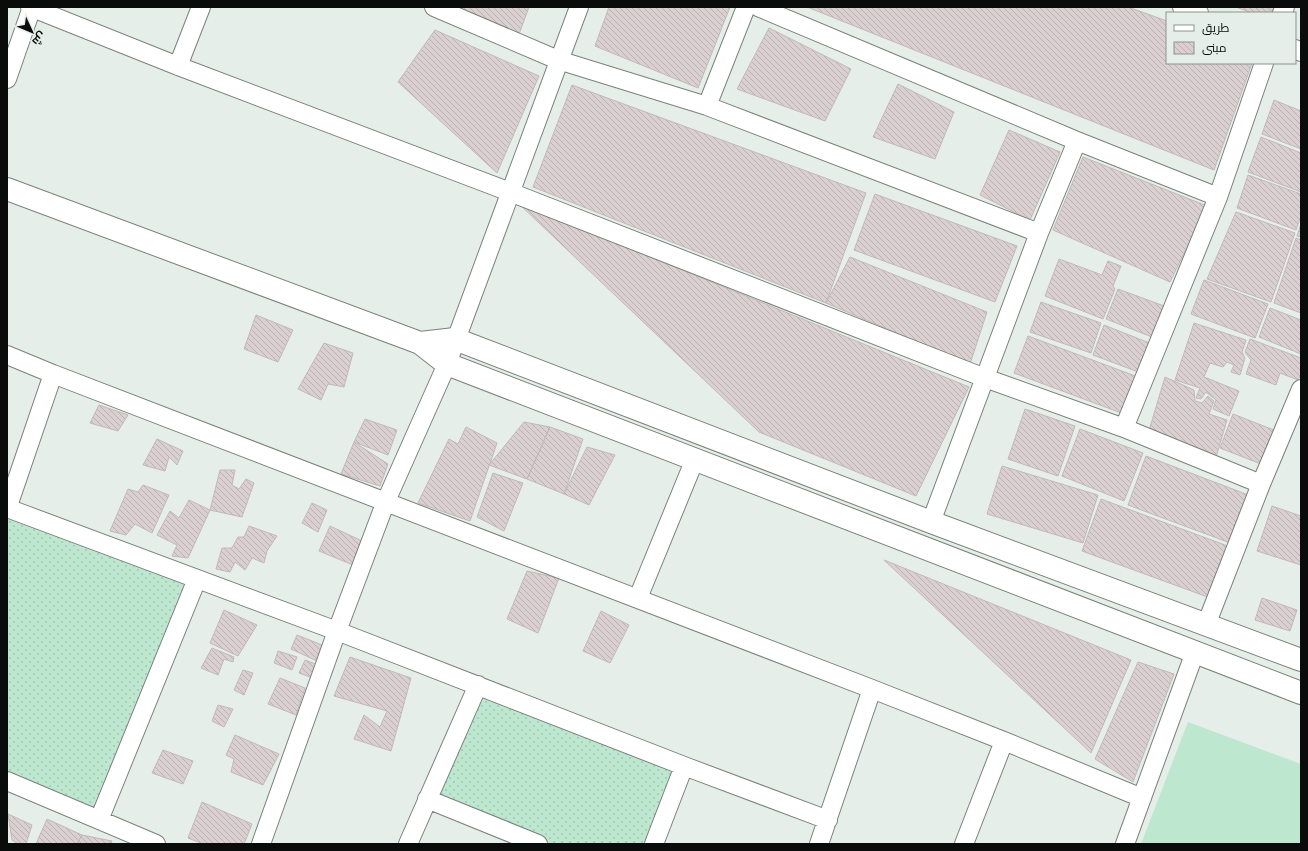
<svg xmlns="http://www.w3.org/2000/svg" width="1308" height="851" font-family="Signika,Cairo,sans-serif">
  <defs>
    <pattern id="grass-dots" width="8" height="8" patternUnits="userSpaceOnUse"><rect width="8" height="8" fill="#bee7d0"/><path d="M2 2h.1M6 6h.1" fill="none" stroke="#a2c5b1" stroke-width="1.8" stroke-linecap="round"/></pattern>
    <pattern id="building-back-hatch" width="6" height="6" patternUnits="userSpaceOnUse"><rect width="6" height="6" fill="#dbd0d1"/><path d="M-1 5l2 2M0 0l6 6M5-1l2 2" fill="none" stroke="#bbb1b2"/></pattern>
  </defs>
  <rect width="100%" height="100%" fill="#e5eee9"/>
  <path fill="url(#grass-dots)" d="M7,509L197,579L99,820L7,781Z
    M478,685L684,766L654,844H539L428,798Z"/>
  <path fill="#bee7d0" d="M1188,722L1301,764V844H1141Z"/>
  <path fill="url(#building-back-hatch)" stroke="#c2b8b9" d="M458,7H529L519,34L457,11Z
    M609,7H730L698,88L595,46Z
    M807,7H1128L1167,21V63H1252L1214,170Z
    M1236,7H1274L1272,13H1252Z
    M769,28L851,69L825,121L737,89Z
    M435,30L539,76L497,173L398,82Z
    M898,84L954,112L935,159L873,137Z
    M572,85L866,193L826,303L533,187Z
    M1274,100L1301,111V149L1262,134Z
    M1009,130L1060,152L1030,220L980,195Z
    M1261,137L1301,153V192L1248,172Z
    M1083,157L1207,206L1170,282L1053,230Z
    M1248,175L1301,194V216L1296,230L1237,208Z
    M875,194L1017,246L995,302L854,250Z
    M518,203L969,387L916,496L759,432Z
    M1236,212L1295,233L1271,302L1207,279Z
    M1301,224V237L1297,236Z
    M1296,238L1301,240V313L1274,303Z
    M850,257L987,312L970,364L826,303Z
    M1059,259L1102,275L1108,261L1121,266L1113,286L1115,289L1103,319L1045,296Z
    M1204,280L1268,304L1255,338L1191,314Z
    M1118,289L1164,306L1152,337L1106,319Z
    M1041,302L1101,323L1091,353L1030,332Z
    M1270,308L1301,320V354L1259,337Z
    M256,315L293,330L278,362L244,349Z
    M1194,323L1246,340L1242,352L1245,358L1240,375L1231,372L1234,365L1227,362L1223,367L1210,363L1204,377L1239,391L1229,416L1213,409L1216,400L1206,392L1201,399L1196,398L1200,388L1175,380Z
    M1104,325L1152,344L1141,373L1093,355Z
    M1028,336L1138,377L1124,414L1014,373Z
    M1250,339L1301,358V374L1298,380L1280,373L1276,385L1246,374L1251,360L1245,352Z
    M324,343L353,353L344,387L328,384L321,400L298,389Z
    M1165,377L1194,390L1195,401L1202,403L1208,396L1214,401L1209,414L1227,420L1216,457L1148,434Z
    M99,405L128,415L118,431L90,423Z
    M1025,409L1075,426L1058,476L1008,459Z
    M1233,414L1279,432L1266,466L1220,448Z
    M365,419L397,430L388,455L354,442Z
    M524,422L550,427L527,479L489,465Z
    M466,427L497,443L470,521L418,503L449,439L458,444Z
    M550,427L583,439L564,494L527,479Z
    M1080,429L1143,453L1124,501L1062,476Z
    M157,439L183,451L177,465L169,457L165,471L143,465Z
    M354,442L388,464L380,486L341,474Z
    M587,447L615,455L589,505L564,494Z
    M1146,456L1251,496L1233,544L1128,505Z
    M1002,466L1098,495L1083,543L987,514Z
    M220,470H235L232,485L239,489L246,479L254,483L242,517L210,510Z
    M493,473L523,483L504,531L477,517Z
    M143,485L169,495L152,533L135,524L126,535L110,531L128,489L138,492Z
    M1101,499L1233,548L1213,599L1082,551Z
    M189,500L210,510L188,558L172,556L177,545L157,535L170,511L179,518Z
    M312,503L327,510L318,532L302,523Z
    M1272,506L1301,516V565L1257,551Z
    M249,526L277,536L267,551L264,563L252,558L245,570L235,562L230,572L216,569L222,548H232L238,537H244Z
    M330,526L362,541L353,565L319,551Z
    M884,560L1131,660L1091,753Z
    M527,571L559,578L538,633L507,619Z
    M1262,598L1297,610L1290,631L1255,620Z
    M224,610L257,625L238,656L210,643Z
    M601,611L629,625L610,663L583,651Z
    M297,635L322,645L317,661L291,649Z
    M212,648L234,657L233,662L224,659L218,675L201,668Z
    M278,651L297,657L292,670L274,663Z
    M350,657L411,678L391,751L354,739L364,715L380,727L387,711L334,696Z
    M305,660L318,665L313,678L299,673Z
    M1138,662L1174,674L1133,782L1095,759Z
    M243,670L253,673L244,695L234,690Z
    M280,678L305,688L296,715L268,704Z
    M218,705L233,709L224,727L212,721Z
    M235,735L279,754L263,785L231,772L234,759L226,755Z
    M163,750L193,761L183,784L152,773Z
    M202,802L252,824L244,844H203L188,838Z
    M8,814L32,825L26,844H18L12,840Z
    M47,819L82,835L77,844H36Z
    M82,835L112,841L111,844H77Z"/>
  <g fill="none" stroke-linecap="round" stroke-linejoin="round">
    <defs>
      <path id="minor" d="M30,7L178,66L510,192L985,378L1124,428L1261,484
        M434,7L558,60L707,106L1039,233
        M758,7L1077,141L1218,197
        M1182,7L1199,13
        M1282,13L1285,7
        M1295,49L1301,52
        M178,66L201,7
        M7,79L32,7
        M707,106L746,7
        M7,355L53,374L872,689L1004,741L1142,798
        M1124,428L1218,197L1264,63
        M7,508L337,631L684,766L828,820
        M7,509L53,374
        M931,522L1039,233L1077,141
        M638,598L695,459
        M1206,625L1261,484L1301,389
        M7,781L156,844
        M427,799L538,844
        M99,820L197,579
        M261,844L337,631L386,501L447,364L579,7
        M408,844L478,685
        M654,844L684,766
        M819,844L872,689
        M964,844L1004,741
        M1125,844L1195,652"/>
      <path id="tertiary" d="M7,189L420,343L447,364L1301,693
        M420,343L455,339L931,522L1301,660"/>
    </defs>
    <use href="#minor" stroke="#7a827d" stroke-width="20"/>
    <use href="#tertiary" stroke="#7a827d" stroke-width="24"/>
    <use href="#minor" stroke="#fff" stroke-width="18"/>
    <use href="#tertiary" stroke="#fff" stroke-width="22"/>
  </g>
  <rect width="1308" height="851" fill="none" stroke="#090c0b" stroke-width="16"/>
  <rect x="1166" y="12" width="130" height="52" fill="#e5eee9" stroke="#8d9490"/>
  <rect x="1174" y="25" width="20" height="6" fill="#ffffff" stroke="#8d9490"/>
  <text x="1202" y="32" font-size="12" fill="#090c0b">طريق</text>
  <rect x="1174" y="42" width="20" height="12" fill="url(#building-back-hatch)" stroke="#8d9490"/>
  <text x="1202" y="52" font-size="12" fill="#090c0b">مبنى</text>
  <g transform="translate(32 32) rotate(134)" stroke="#e5eee9" stroke-width="3" paint-order="stroke">
  <path d="M0-3L7 15L0 10L-7 15Z" fill="#090c0b"/>
  <text y="-6" font-size="11" font-weight="bold" text-anchor="middle" fill="#090c0b">ش</text>
  </g>
</svg>
